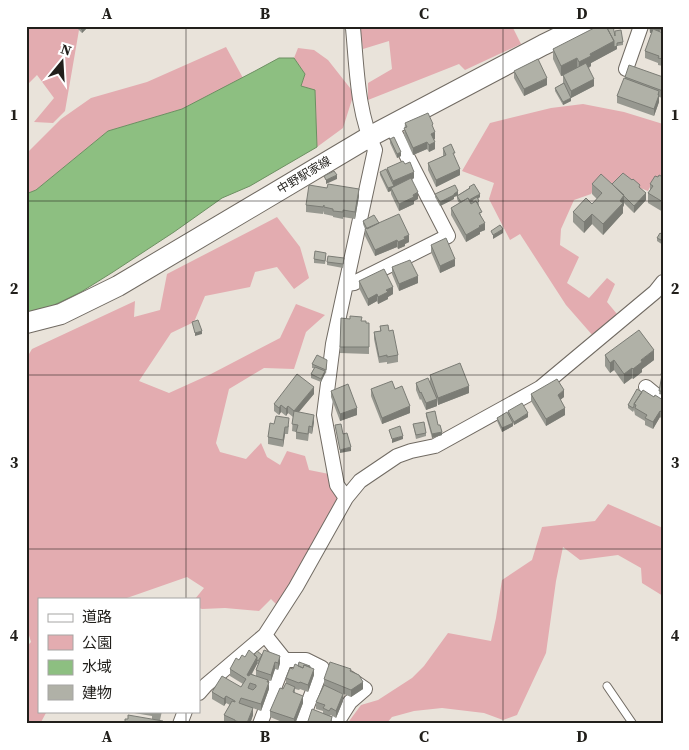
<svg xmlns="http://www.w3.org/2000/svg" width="689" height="750" font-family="'Source Serif 4','Noto Sans JP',serif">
  <rect width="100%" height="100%" fill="#e9e3da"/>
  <path fill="#e3acb0" d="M26,26H81L79,30L65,111L53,123L34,122L54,98L37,75L26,86Z
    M360,26H512L521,44L465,70L459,64L368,100V83L392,69L389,41L363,49Z
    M226,47L243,78L182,109L108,131L36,190L26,194V154L61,119L91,98L147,82Z
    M298,48L314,50L328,60L354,93L343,128L317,147L315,91L301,86L305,74L294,58Z
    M583,104L624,112L663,124V181H653L648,191L619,180L610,189L595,187L591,194L574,200L561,229L560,245L579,257L567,283L589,298L607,278L615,284L607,302L617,314L594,337L566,305L520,234L510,240L489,199L494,183L462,171L490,123L551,108Z
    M277,217L300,247L309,278L294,289L277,267L255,272L250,287L205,296L194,322L171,333L139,381L169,393L211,374L280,338L296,304L325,315L306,332L294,369L264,368L229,389L216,443L220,452L246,459L261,443L267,457L280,465L287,451L305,456L309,470L329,474L337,499L291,588L277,605L271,599L259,611L225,608L202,609L199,608V599H195L204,588L187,577L124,599H39V711H47L40,724H26V647L31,642L26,625V359L32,349L135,301L134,317L160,310L167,274Z
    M608,504L663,528V596L642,583L641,568L618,555L580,560L563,547L556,581L546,653L517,715L503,720L484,713L442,708L414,711L392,717L386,724H347L361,705L378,700L412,678L424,666L448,633L491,641L496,618L502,580L532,560L542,527L595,521Z"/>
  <path fill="#8dbf81" stroke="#6d8f62" d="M279,58H294L305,74L301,86L315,90L317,147L250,186L222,198L174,232L113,272L81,292L50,307L26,313V194L36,190L108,131L182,109L255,71Z"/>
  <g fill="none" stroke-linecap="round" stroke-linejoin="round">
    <defs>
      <path id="lane" d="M607,686L633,724"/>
      <path id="street" d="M626,69L641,26
        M347,284L354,283L448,236L391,125
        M646,387L663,401
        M346,498L337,485L324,415L333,344L375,150C357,112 357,69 353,28L352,26
        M265,635L285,660
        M285,660H306L322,668L300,724
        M199,693L206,685L265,635L296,587L346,498L360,481L397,456L411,451L435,446L540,388L655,292L663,282
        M180,724L185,711
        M260,724L285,660
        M336,724L350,702L365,689L349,678"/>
      <path id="secondary" d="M26,323L61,314L118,286L369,137L543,45L582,26"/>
    </defs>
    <use href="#lane" stroke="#716b63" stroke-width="9"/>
    <use href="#street" stroke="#716b63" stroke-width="16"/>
    <use href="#secondary" stroke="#716b63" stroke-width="22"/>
    <use href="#lane" stroke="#fff" stroke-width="7"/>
    <use href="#street" stroke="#fff" stroke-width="14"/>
    <use href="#secondary" stroke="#fff" stroke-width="20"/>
  </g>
  <path fill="#979890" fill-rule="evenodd" d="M78,26H88V27L82,33L78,29Z
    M649,26H663L659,31L663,33V66L658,65V63L645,58V51L652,33H650Z
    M607,28L623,42V45L617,46V49L591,63V66L589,68L594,86L571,98V101L563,105L555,91V88L563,83V76H561L553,59V49Z
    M514,71L547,85L524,96L514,78Z
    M625,77H663V98L659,97V102L654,116L617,103V96Z
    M405,123L433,128L435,139H434L435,149L429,152L427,149L413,155L404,135Z
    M390,139L401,156L397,158L390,143Z
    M443,148L455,157L460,175L436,187L428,170V163L443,156Z
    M405,164L414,178L412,180L418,199L414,201V204L399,211L391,194V191L388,192L380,175V172L387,171V168Z
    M658,177H663V212L648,203V193L650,190V184Z
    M592,184H612L640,188L646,200L634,213L624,203V205L623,207V213L603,235L592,224L584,233L573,222V212L592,204L597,199L592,194Z
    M469,187L480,197L478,199L479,205H478L485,230L480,232V234L466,242L451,215V208L459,203L457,199V196L454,197V199L440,206L435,197V194L458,195L469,188Z
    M359,196L355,219L343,217V219L333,217V216L324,214V211L323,214L306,212V205Z
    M363,221L379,223L409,242L405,244V246L398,249L397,247L375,256L365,236V229L363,224Z
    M663,235V245L657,241V238Z
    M431,245L455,266L440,273L431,252Z
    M326,257L325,264L314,263V259Z
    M344,261L343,268L327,265V262Z
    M392,267L418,283L399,291L392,274Z
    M359,281L393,294L388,297V299L378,304L377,301L368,306L359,288Z
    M341,318L361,321L366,323H369V354L340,353Z
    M380,326L389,331L398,355V362L387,364V362L379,363L374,339V332L380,331Z
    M605,355L654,360L642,369V372L633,379L632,378L624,384L614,370L610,373L605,366Z
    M312,364H327L326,374L325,373L321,382L311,378V374L314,368H312Z
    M663,365V395L659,394L662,378H661V375Z
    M430,375L469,393L438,405L437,400V406L426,410L421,399L420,400L416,390V383L430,381Z
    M371,389H395L410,413L382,424L371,396Z
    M331,391L357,415L340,421L331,397Z
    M642,392L663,400L662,419L660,417L653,429L645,425V421L635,415L634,410L633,412L628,408V405Z
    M314,394L298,412L314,422L312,434L309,433L308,441L296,439V432L292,431L293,417L288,413L286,416L281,412L279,415L274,411V404Z
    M531,394L564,397L560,399L565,415L546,426L531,401Z
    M508,411L528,417L514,425L513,423V426L502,432L497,421V418L508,413Z
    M426,413L438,425L442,435L432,438L426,416Z
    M413,424L426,433V436L416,439Z
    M289,425L288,434H285L283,447L268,444V437Z
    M254,655H262L280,663L278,670L275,669L271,681L268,680L269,689L261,711L253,708V715L250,724H228L224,722V715L230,705L226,703L224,706L212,699V692L241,687L243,684L230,676V669L239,660L245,657ZM257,664H258L256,670V676L252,674Z
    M298,666L310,667L314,675L308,692L300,689L299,690L295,689V693L303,703L295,724H287L270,717V711L283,689L286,683V678L293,669Z
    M351,671L363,689L351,697L327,687L343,701L336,718L331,715L330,716L332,717V724H307L323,713V711L316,709V702L324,685V679Z
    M128,711H162L160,720L163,724L152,719V716L128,712Z"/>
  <path fill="#7b7c75" d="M85,26H88V27L82,33V30Z
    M650,26H663V30L650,33Z
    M614,41L617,46V49L591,63V66L579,72V62L590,54Z
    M577,58V68L561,76V66Z
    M547,78V85L524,96V89Z
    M594,79V86L571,98V91Z
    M659,91V102L654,116V109Z
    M571,98V101L563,105V102Z
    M435,132V139L431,141V134Z
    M427,142V149L413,155V148Z
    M435,142V149L429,152V145Z
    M401,152V156L397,158V154Z
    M460,169V175L436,187V180Z
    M414,172V178L394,188H391V191L388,192V188L393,186V181Z
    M337,175V179L326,184V180Z
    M359,189V196L355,219V212Z
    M458,191V195L454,197V199L440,206V202Z
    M418,192V199L414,201V204L399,211V204Z
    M646,193V200L634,213V206Z
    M480,194V197L473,201L472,200V202L462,208V204Z
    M624,195V205L623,207V213L603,235V224L620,201Z
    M592,214V224L584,233V222Z
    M485,223V230L480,232V234L466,242V235Z
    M503,229V233L493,239V235Z
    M409,235V242L405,244V246L398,249V242L404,237Z
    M397,240V247L375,256V250Z
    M455,259V266L440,273V266Z
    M418,276V283L399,291V284Z
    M393,287V294L388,297V299L378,304V297L386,290Z
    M377,294V301L368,306V299Z
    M202,331V334L195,336V333Z
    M654,350V360L642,369V372L633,379V369L641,360Z
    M614,360V370L610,373V363Z
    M632,368V378L624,384V374Z
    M325,371V374L321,382V379Z
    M469,386V393L438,405V398Z
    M314,387V394L294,418V411Z
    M564,390V397L558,402V395Z
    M437,399V406L426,410V403Z
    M281,405V412L279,415V408Z
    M288,406V413L286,416V409Z
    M410,406V413L382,424V418Z
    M357,408V415L340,421V414Z
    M565,408V415L546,426V419Z
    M660,411V417L653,429V422Z
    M528,413V417L514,425V422Z
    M314,415V422L312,434V427Z
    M513,423V426L502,432V428Z
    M285,427V434L283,447V440Z
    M442,432V435L432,438V434Z
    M403,436V439L392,443V439Z
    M351,447V451L340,453V450Z
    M280,656V663L278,670V663Z
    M257,657V664L247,682V675Z
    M275,662V669L271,681V675Z
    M314,669V675L308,692V685Z
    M268,680V686L269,682V689L261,711V704Z
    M363,682V689L351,697V690Z
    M343,694V701L336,718V711Z
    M226,696V703L224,706V699Z
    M303,696V703L295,724H294V719Z
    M253,708V715L250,724H247Z"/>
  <path fill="#b0b1a7" stroke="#7b7c75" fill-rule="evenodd" d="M78,26H85L82,30Z
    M598,26H606L614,41L590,54L591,56L579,62L577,58L561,66L553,49Z
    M611,26H613L615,36V31L621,30L623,42L617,43V46L614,47V41L607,28Z
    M653,29L663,33V59L658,58L659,56L645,51Z
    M538,59L547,78L524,89L514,71Z
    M586,63L594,79L571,91L563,75Z
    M629,65L663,77V91L625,77Z
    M624,78L659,91L658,95H659L654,109L617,96Z
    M564,83L571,98L563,102L555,88Z
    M428,113L433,124L432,125L435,132L431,134L435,142L429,145L427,142L413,148L404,128L407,127L405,123Z
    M394,137L401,152L397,154L390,139Z
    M451,144L455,153H453L460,169L436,180L428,163L446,155L443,148Z
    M403,161L405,164L410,162L414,172L393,181L387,168Z
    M386,169L394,186L388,188L380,172Z
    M334,171L337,175L326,180L324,176Z
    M623,173L632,180L633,179L640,185L639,187L646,193L634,206L612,184Z
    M601,174L624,195L620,201L623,203L603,224L592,214L584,222L573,212L586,198L592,204L602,193L592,184Z
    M659,175L663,177V202L648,193L653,186L650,184L655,176L658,177Z
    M411,178L418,192L413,195L414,197L399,204L391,188Z
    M328,184L359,189L355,212L343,210V212L333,211V209L324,207V205L323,207L306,205L309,185L327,188Z
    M474,184L480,194L469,200L468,198L461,202L457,196L470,188L469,187Z
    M455,185L458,191L454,194V195L440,202L435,194Z
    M477,197L479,201L477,203L476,201L473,202L472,200Z
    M468,198L471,204L476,201L482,212L479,213L485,223L479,226L480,227L466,235L451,208Z
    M399,214L409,235L404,237L405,239L398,242L397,240L375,250L365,229Z
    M374,215L379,223L367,229L363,221Z
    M500,225L503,229L493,235L491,231Z
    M660,233L663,235V241L657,238Z
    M446,238L455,259L440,266L431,245Z
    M315,251L326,253L325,261L314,259Z
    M328,256L344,258L343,264L327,262Z
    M410,260L418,276L399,284L392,267Z
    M384,269L393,287L386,290L388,292L378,297L377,294L368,299L359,281Z
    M350,316L362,317L361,321H366V323H369V347H340L341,318L350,319Z
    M198,320L202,331L195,333L192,322Z
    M388,325L389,331L393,330L398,355L387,357V355L379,357L374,332L381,331L380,326Z
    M639,330L654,350L641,360L642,362L633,369L632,368L624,374L614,360L610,363L605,355Z
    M317,355L327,360L326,370L312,364Z
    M460,363L469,386L438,398L430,375Z
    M663,365V391H659L662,375H661Z
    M315,367L325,371L321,379L311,374Z
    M297,374L314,387L294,411L288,406L286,409L281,405L279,408L274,404Z
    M428,378L437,399L426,403L421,392L420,393L416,383Z
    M557,379L564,390L558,395L565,408L546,419L531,394Z
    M392,381L395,389L402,386L410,406L382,418L371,389Z
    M348,384L357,408L340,414L331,391Z
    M637,389L642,392L634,404V406L633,408L628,405Z
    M643,390L654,397L655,395L663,400V410L662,412L660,411L653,422L645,418L647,415L635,408L636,405L634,404Z
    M522,403L528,413L514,422L508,411Z
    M294,411L314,415L312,427L309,426L308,434L296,432L298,425L292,424Z
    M435,411L438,425H440L442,432L432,434L426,413Z
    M507,412L513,423L502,428L497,418Z
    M276,416L289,418L288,427H285L283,440L268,437L270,423L274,424Z
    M424,422L426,433L416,435L413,424Z
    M341,424L343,434L347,433L351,447L340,450L335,425Z
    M400,426L403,436L392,439L389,430Z
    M249,650L257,657L247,675L249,676L250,674L268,680L267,682H269L261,704L241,698L239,703L253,708L247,723L235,721V720L224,715L232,701L235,702V701L226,696L224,699L212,692L222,676L241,687L246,679L230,669L236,658L239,660L242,655L245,657ZM250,683L256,685V687L253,690L248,688Z
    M264,650L280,656L278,663L275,662L271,675L256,670Z
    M257,651L262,655L258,661L257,660V657L254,655Z
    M299,662L310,666V667L304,665L303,668L298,666Z
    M330,662L351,669L350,671L359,675L363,682L351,690L324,679Z
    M295,664L303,668L304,665L314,669L308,685L300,682L299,683L286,678L290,668L293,669Z
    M286,683L295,687L293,692L303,696L294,719L270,711L280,688L283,689Z
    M324,685L343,694L336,711L331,708L329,711L323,708L325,705L316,702Z
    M312,709L332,717L330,724H307Z
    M128,715L163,721V724H125V719H128Z"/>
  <path fill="none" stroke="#211f1b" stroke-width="1" stroke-opacity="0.55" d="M186,26V599M344,26V724M503,26V724M26,201H663M26,375H663M26,549H663M186,711V724"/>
  <g text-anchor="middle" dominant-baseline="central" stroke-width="4" stroke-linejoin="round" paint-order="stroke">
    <g font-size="12" fill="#211f1b" stroke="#fff">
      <text transform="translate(304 175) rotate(-31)">中野駅家線</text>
    </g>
  </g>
  <rect width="689" height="750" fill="none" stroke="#ffffff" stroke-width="55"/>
  <rect x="38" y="598" width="162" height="115" fill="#ffffff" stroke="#a6a5a4"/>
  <rect x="48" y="614" width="25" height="8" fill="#ffffff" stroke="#a6a5a4"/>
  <text x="82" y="622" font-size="15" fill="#211f1b">道路</text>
  <rect x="48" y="635" width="25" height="15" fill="#e3acb0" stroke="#a6a5a4"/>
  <text x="82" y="648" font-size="15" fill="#211f1b">公園</text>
  <rect x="48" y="660" width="25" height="15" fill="#8dbf81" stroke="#a6a5a4"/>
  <text x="82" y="672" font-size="15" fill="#211f1b">水域</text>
  <rect x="48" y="685" width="25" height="15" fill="#b0b1a7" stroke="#a6a5a4"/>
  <text x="82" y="698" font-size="15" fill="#211f1b">建物</text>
  <g transform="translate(62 62) rotate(18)" stroke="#ffffff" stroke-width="4" paint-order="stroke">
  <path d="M0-4L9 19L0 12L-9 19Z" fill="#211f1b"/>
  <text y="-8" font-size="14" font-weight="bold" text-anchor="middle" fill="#211f1b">N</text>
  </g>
  <rect x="28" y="28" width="634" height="694" fill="none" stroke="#211f1b" stroke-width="2"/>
  <g font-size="16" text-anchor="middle" font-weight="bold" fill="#211f1b">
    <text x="107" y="19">A</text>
    <text x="265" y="19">B</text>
    <text x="424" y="19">C</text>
    <text x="582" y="19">D</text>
    <text x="14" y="120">1</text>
    <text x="675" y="120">1</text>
    <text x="14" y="294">2</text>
    <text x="675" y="294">2</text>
    <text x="14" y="468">3</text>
    <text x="675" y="468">3</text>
    <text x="14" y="641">4</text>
    <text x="675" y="641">4</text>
    <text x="107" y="742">A</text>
    <text x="265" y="742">B</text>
    <text x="424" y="742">C</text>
    <text x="582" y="742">D</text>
  </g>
</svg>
